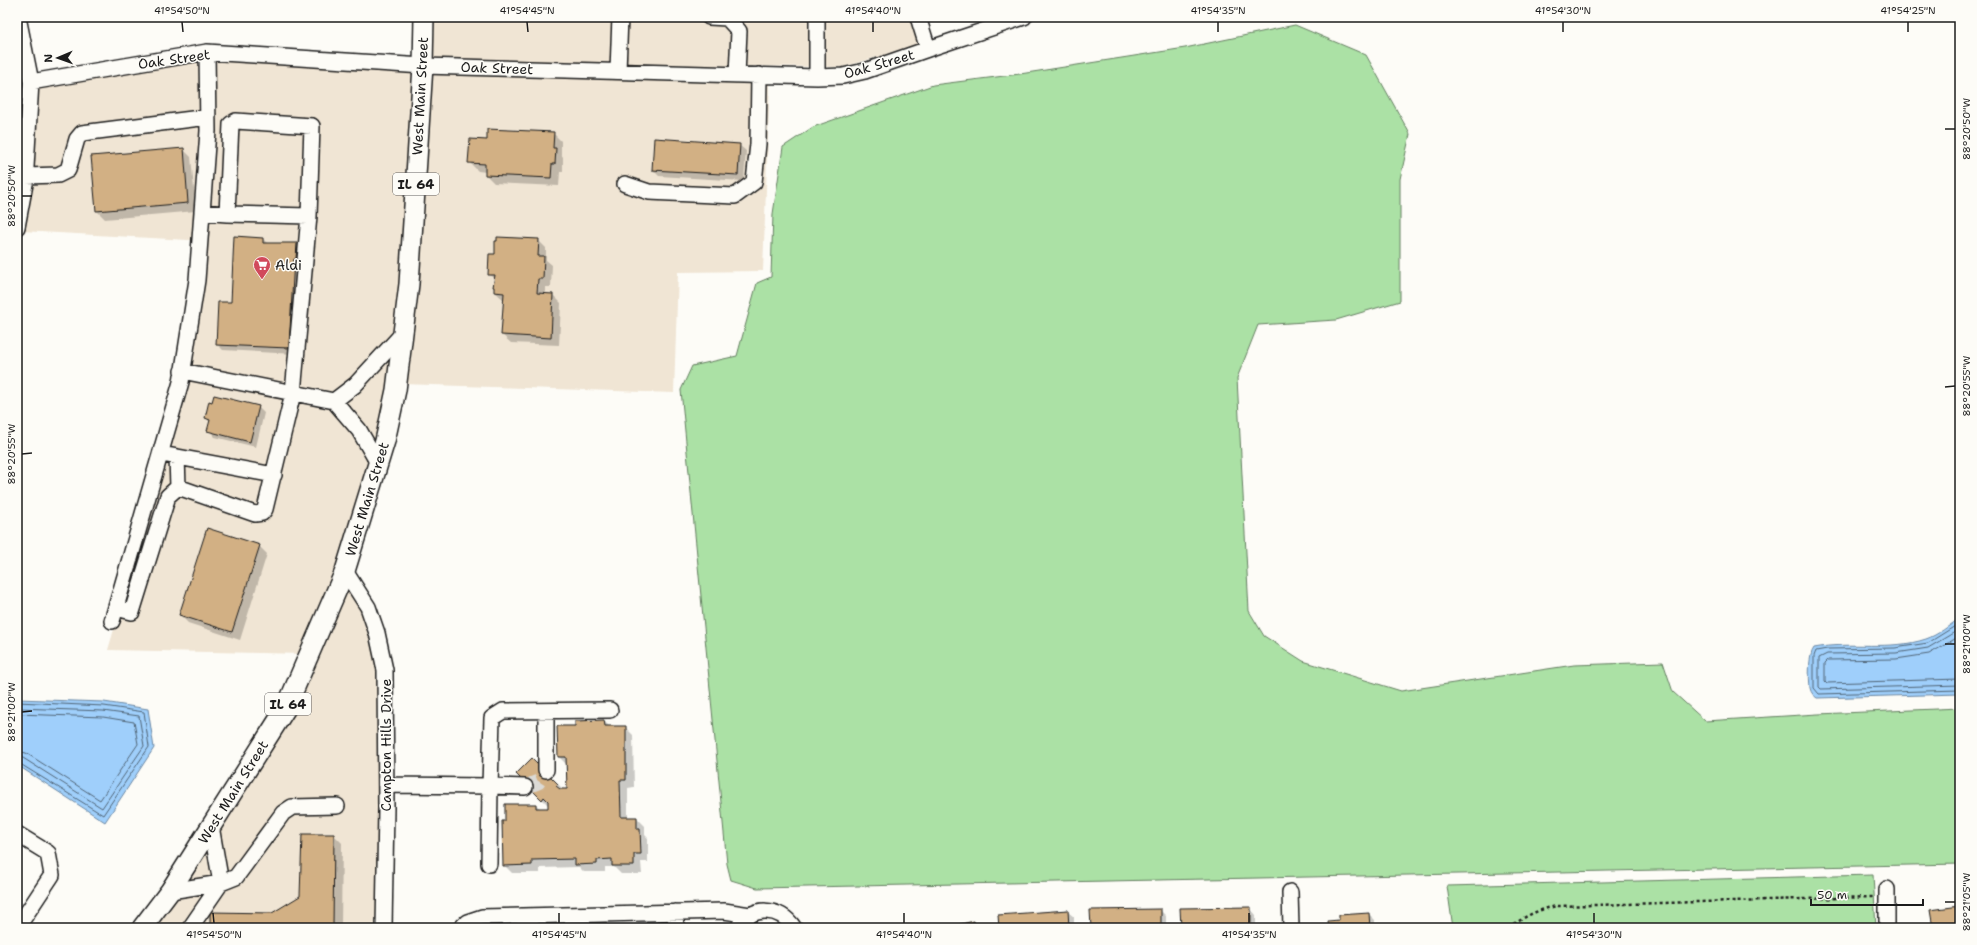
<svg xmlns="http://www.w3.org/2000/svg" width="1977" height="945" font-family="'Shantell Sans',sans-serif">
  <rect width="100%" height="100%" fill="#fdfcf7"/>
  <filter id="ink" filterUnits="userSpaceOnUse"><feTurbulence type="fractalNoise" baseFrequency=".025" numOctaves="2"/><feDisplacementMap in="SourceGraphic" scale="8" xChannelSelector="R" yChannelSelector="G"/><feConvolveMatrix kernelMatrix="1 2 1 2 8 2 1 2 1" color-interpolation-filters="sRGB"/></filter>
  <g filter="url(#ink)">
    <path fill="#f0e5d4" d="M432,17H911L919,45L843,67L729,66L431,58Z
      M214,59L417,73L403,298L386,405L344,555L305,654L108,650L186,384L207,241L21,231L36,84Z
      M430,73L770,81L763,271L678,272L674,393L402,384Z
      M347,582L366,618L379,668L381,732L377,928H145L264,760Z"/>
    <path fill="#abe1a5" stroke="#647e60" d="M1295,25L1366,55L1410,134L1400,179V301L1336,320L1258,325L1237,378L1249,611L1264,636L1303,661L1401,691L1574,665L1663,662L1673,692L1705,721L1818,714L1960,708V864L757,888L731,880L727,864L681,390L692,366L737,356L757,283L771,277L773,214L783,147L813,127L933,85L1020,74L1185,48Z
      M1873,875L1876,928H1453L1447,886Z"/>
    <path fill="#9fcffb" stroke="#6b87a2" d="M1960,618V694L1817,698C1814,696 1811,693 1810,688C1809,678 1808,656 1814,648C1850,641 1891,651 1926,639C1938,635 1950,625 1960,618Z
      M17,699L104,702L148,709L154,748L105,822L17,765Z"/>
    <path fill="#0003" d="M553,133L561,141V154L563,157V172H560L559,186L494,183L486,175V172L478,171L470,163L471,140L488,141Z
      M739,145L746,151L744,181L659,176L653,170Z
      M183,149L191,157L196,211L105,219L97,211Z
      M497,238L538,240L546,248V260L552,265L551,287H546L545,295H553L561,303L559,345L511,343L502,335L504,300L495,292V280L489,274L496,255L495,249Z
      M263,239L268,244H297L303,250L295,354L223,350L217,344L232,303Z
      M258,407L264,413L256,447L215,437L209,430L210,422L206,418Z
      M259,546L267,554L240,640L188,623L180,615Z
      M604,721L610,727H625L633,735L634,787L628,788V818H637L645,826V835L648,838V862H641L642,874H621L614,867H605V872H584L579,867L540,868V873H512L504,865L536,805L541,809H549V806L517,774L532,759L564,790H568L567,765L559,757L576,727Z
      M334,835L342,843L341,928H211L272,914L301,897Z
      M1250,908L1256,915V928H1182Z
      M1160,910L1166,916V928H1092Z
      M1067,911L1074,917V928H1000Z
      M1369,914L1375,920V928H1330L1340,921Z
      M974,922L980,928H949Z"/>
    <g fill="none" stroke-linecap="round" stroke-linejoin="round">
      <path stroke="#506475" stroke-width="1" d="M1960,623L1928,643L1895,648L1827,649L1816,651L1814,656V688L1819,694L1960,690
        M1960,629L1928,648L1896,653L1827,654L1819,658V687L1821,689L1960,685
        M1960,636L1929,654L1896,659L1828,660L1825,663V681L1827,683L1960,679
        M17,702L104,706L144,712L149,747L103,815L17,762
        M17,708L103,711L139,716L144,746L102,808L23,758L17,757
        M17,714L103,717L134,722L138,744L100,800L26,753L17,751"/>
    </g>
    <path fill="#d2b084" stroke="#1c1c1c" d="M487,129L554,132L553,148H556L555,164H552L551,178L485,175V164L468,163L470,139L487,140Z
      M654,138L740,144L738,175L652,170Z
      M184,148L188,203L96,211L91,156Z
      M234,236L263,238V243H297L296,259H294L289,348L216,345L218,302H231Z
      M497,237L539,239L538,256H544L543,279H538L537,293L553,294L551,338L501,335L504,293L494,292V287H493L495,275H488L489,254H495V241H497Z
      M214,395L259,406L250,442L207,431L210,420L205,418L209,401L212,402Z
      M207,528L260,545L232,632L179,615Z
      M604,720L605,726H626V780H620L621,817H637V829H640L641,854H634V866H612V859L597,860V864L575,865V859L532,860V865L503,866L502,821H505V804H536V808H548V801L544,797L542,800L516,774L532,758L558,784L556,786L560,789H567L566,757H558L557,726H575V721Z
      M302,834H334L333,928H210V912L272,913L300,896Z
      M1960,906V928H1933L1930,910Z
      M1251,907V928H1181L1180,908Z
      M1161,909V928H1091L1090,910Z
      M1068,910L1069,928H999L998,915Z
      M1369,913L1370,928H1329L1328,921L1339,920V915Z
      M974,921L976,928H944Z
      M547,926L603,927V928H547Z"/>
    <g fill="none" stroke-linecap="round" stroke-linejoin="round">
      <path stroke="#dbdad6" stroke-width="15" stroke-dasharray="15 8" stroke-linecap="butt" d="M525,787L538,782L546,770"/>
      <defs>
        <path id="minor" d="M709,17L727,18L739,31L737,75
          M928,49L1024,17
          M618,71L620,17
          M817,77V17
          M31,82L207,52L423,66L817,77L843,76L865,71L928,49L918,17
          M26,176L58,175L68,170L77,139L82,133L208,117
          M625,184L649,192L735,196L754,182L758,144L759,75
          M227,214L309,216
          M17,227L25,184L31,82L18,17
          M182,371L334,401L359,430L378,463
          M334,401L355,385L403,333
          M167,455L274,475
          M177,457L178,487L255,514L262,513L265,509L293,393L309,216L312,126L236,121L231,124L227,214L202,212
          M345,571L368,607L377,633L385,670L386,808L384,928
          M116,608L132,612L168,496L178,487
          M112,621L181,382L197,280L208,131L207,52
          M546,770V711
          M386,785L490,786L492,718L503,711L610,710
          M17,834L48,853L52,875L17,928
          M489,864L490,786L525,787
          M170,891L221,883L211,826
          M1290,892L1291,928
          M675,912L676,928
          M190,928L221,883L236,877L283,813L292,807L337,806
          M461,928L467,922L482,917L724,911L750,915
          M738,928C751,905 780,906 794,928
          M1887,928V889"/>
        <path id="major" d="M142,928L170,891L286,708L345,571L385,441L396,390L409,284L423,66L424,17"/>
      </defs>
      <use href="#minor" stroke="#1c1c1c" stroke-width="18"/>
      <use href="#major" stroke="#1c1c1c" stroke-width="22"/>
      <path stroke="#1c1c1c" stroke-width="2.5" stroke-dasharray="3 3" stroke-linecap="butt" d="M1509,928C1525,916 1538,909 1558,906L1873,897"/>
      <use href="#minor" stroke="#fdfcf7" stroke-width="15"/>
      <use href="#major" stroke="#fdfcf7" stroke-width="19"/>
    </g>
  </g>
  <path fill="none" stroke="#1c1c1c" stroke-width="1.5" d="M182,22L183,32M527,22L528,32M873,22V32M1218,22V32M1563,22V32M1908,22V32M1945,129H1955M22,196H32M1945,387L1955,386M22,454L32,453M1945,644H1955M22,712L32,711M1945,902H1955M213,913L214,923M559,913V923M904,913V923M1249,913V923M1594,913V923"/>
  <defs>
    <symbol id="supermarket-pin" viewBox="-11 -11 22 30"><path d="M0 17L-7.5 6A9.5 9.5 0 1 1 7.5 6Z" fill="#d1495b" stroke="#fdfcf7"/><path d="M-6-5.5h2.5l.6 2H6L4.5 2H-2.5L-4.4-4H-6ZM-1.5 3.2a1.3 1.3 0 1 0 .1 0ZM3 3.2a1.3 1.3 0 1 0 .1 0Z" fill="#fff"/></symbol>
  </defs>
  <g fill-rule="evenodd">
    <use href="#supermarket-pin" x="252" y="255" width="20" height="27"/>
  </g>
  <g text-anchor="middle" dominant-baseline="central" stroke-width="3" stroke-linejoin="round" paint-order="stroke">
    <g fill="#fdfcf7" stroke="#605f5e" stroke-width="1">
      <rect x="393" y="173" width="46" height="22" rx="3"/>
      <rect x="265" y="693" width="46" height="22" rx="3"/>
    </g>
    <g font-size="13" font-weight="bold" fill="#1c1c1c">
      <text x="416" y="184">IL 64</text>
      <text x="288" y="704">IL 64</text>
    </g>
    <g font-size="14" fill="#1c1c1c" stroke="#fdfcf7">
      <text transform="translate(174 59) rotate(-8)">Oak Street</text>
      <text transform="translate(879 64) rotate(-16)">Oak Street</text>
      <text transform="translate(497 68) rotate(2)">Oak Street</text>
      <text transform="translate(420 96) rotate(-87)">West Main Street</text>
      <text transform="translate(367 499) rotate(-73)">West Main Street</text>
      <text transform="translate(386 745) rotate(-90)">Campton Hills Drive</text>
      <text transform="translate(233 792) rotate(-58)">West Main Street</text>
    </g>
    <g font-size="14" fill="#1c1c1c" stroke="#fdfcf7" text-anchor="start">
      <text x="275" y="265">Aldi</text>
    </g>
  </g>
  <rect width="1977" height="945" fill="none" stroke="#fdfcf7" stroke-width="44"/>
  <g transform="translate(58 58) rotate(268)" stroke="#fdfcf7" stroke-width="3" paint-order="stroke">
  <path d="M0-3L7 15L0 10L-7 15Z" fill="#1c1c1c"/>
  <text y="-6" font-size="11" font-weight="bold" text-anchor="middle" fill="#1c1c1c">N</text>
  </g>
  <path d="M1811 899v6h112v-6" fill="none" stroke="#1c1c1c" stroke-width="2"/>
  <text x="1817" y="899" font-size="12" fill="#1c1c1c" stroke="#fdfcf7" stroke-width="3" paint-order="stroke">50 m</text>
  <rect x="22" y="22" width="1933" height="901" fill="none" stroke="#1c1c1c" stroke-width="1.5"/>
  <g font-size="10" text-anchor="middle" fill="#1c1c1c">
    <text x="182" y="14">41°54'50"N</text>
    <text x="527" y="14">41°54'45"N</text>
    <text x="873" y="14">41°54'40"N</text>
    <text x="1218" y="14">41°54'35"N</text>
    <text x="1563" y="14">41°54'30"N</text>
    <text x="1908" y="14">41°54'25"N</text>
    <text transform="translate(1966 129) rotate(-90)" y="4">88°20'50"W</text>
    <text transform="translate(11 196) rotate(-90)" y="4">88°20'50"W</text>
    <text transform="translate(1966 386) rotate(-90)" y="4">88°20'55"W</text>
    <text transform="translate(11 454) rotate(-90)" y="4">88°20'55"W</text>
    <text transform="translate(1966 644) rotate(-90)" y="4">88°21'00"W</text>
    <text transform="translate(11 712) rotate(-90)" y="4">88°21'00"W</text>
    <text transform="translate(1966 902) rotate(-90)" y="4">88°21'05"W</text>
    <text x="214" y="938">41°54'50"N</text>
    <text x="559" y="938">41°54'45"N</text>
    <text x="904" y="938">41°54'40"N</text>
    <text x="1249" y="938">41°54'35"N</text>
    <text x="1594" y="938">41°54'30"N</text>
  </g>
</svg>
